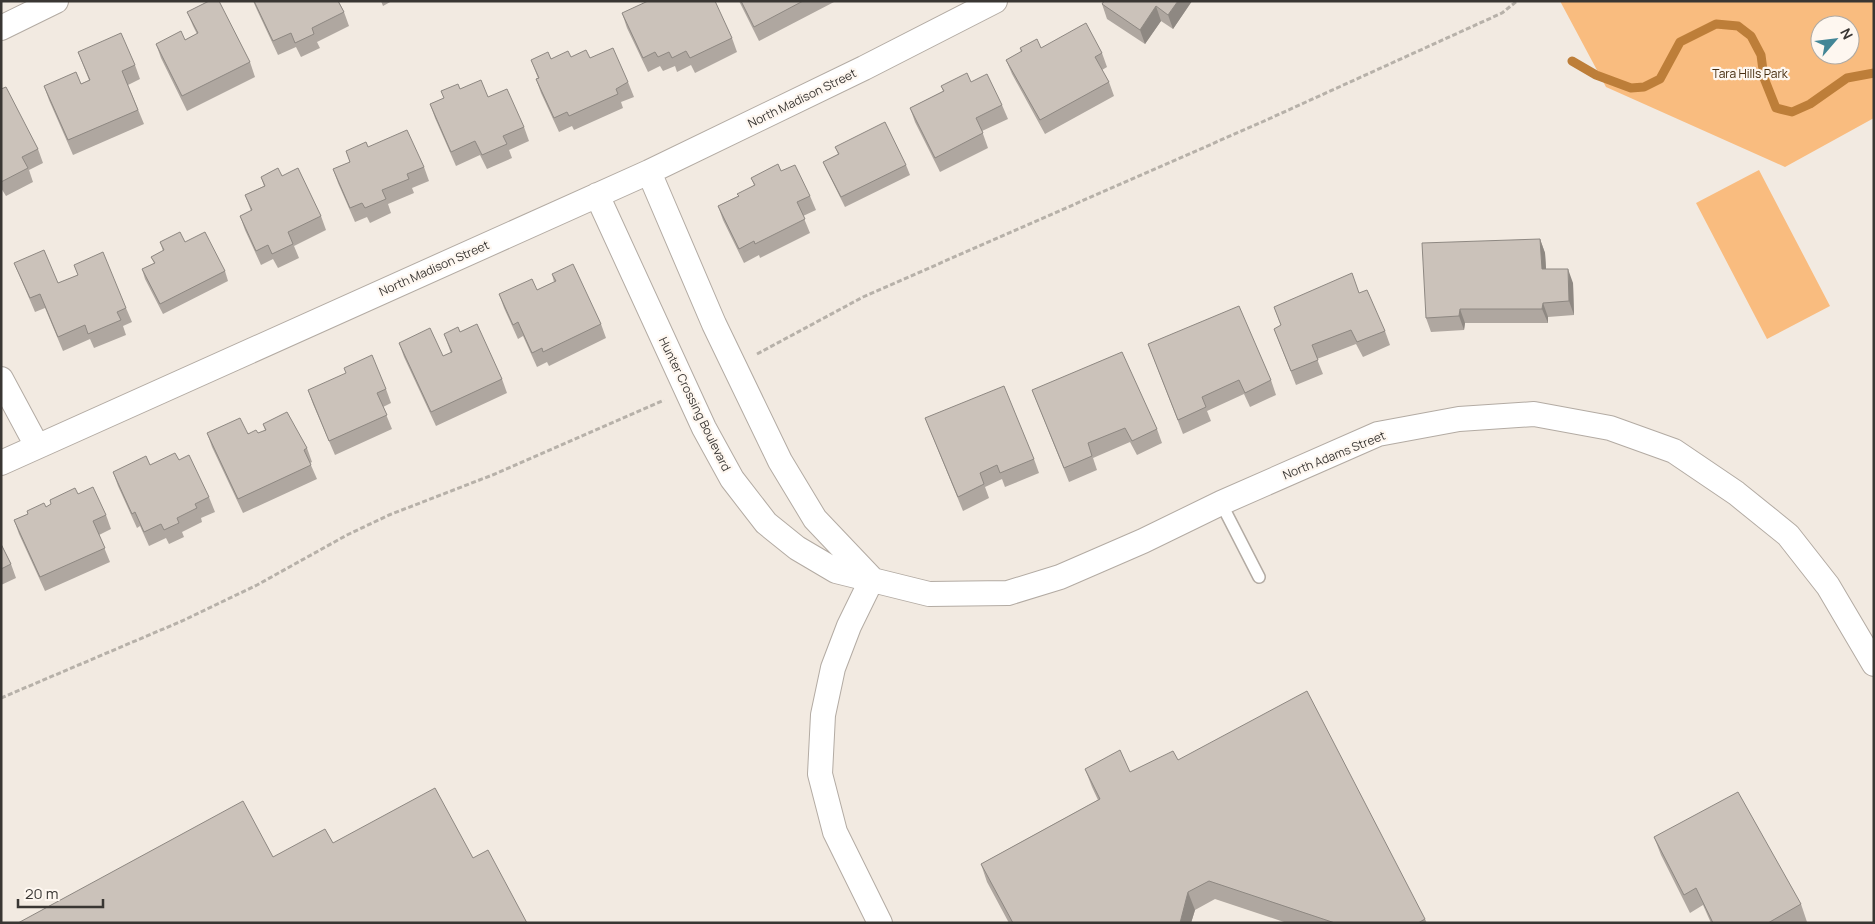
<svg xmlns="http://www.w3.org/2000/svg" width="1875" height="924" font-family="Manrope,sans-serif">
  <rect width="100%" height="100%" fill="#f2eae1"/>
  <path fill="#f9bc7f" fill-rule="evenodd" d="M1560,1H1874V118L1785,167L1606,87ZM1820,25H1850V55H1820Z
    M1759,170L1830,306L1767,339L1696,203Z"/>
  <g fill="none" stroke-linecap="round" stroke-linejoin="round">
    <path stroke="#bd7e39" stroke-width="9" d="M1572,61L1596,75L1631,88L1644,87L1660,79L1680,42L1716,24L1738,26L1751,36L1761,55L1764,78L1776,108L1792,112L1810,104L1847,78L1874,73"/>
    <defs>
      <path id="lane" d="M1221,503L1259,577"/>
      <path id="street" d="M1,28L56,1
        M649,172L714,324L780,461L815,519L872,579
        M597,195L704,428L732,479L766,523L797,548L836,571L929,594L1008,593L1060,577L1143,541L1221,503L1378,434L1459,419L1534,414L1610,428L1674,451L1736,493L1788,535L1828,586L1874,664
        M1,379L37,446
        M1,463L649,172L864,68L995,1
        M872,579L849,626L833,668L823,715L820,774L835,832L880,923"/>
    </defs>
    <use href="#lane" stroke="#b3aba3" stroke-width="14"/>
    <use href="#street" stroke="#b3aba3" stroke-width="26"/>
    <path stroke="#b7b1a9" stroke-width="3" stroke-dasharray="5 2.5" stroke-linecap="butt" d="M757,354L863,297L1262,122L1502,13L1517,1
      M1,698L182,621L257,585L347,535L389,515L495,474L664,400"/>
    <use href="#lane" stroke="#fff" stroke-width="11"/>
    <use href="#street" stroke="#fff" stroke-width="24"/>
  </g>
  <path fill="#afa7a0" d="M253,1H339V2L344,12L349,26L317,42L320,48L301,57L296,47L278,55L257,10Z
    M381,1H392L383,6Z
    M739,1H834V2L759,41Z
    M1104,1H1192L1173,29L1161,21L1145,44L1107,19L1102,4Z
    M187,12L250,62L255,77L187,111L161,58L156,44L185,40L197,34L193,26Z
    M622,13L732,38L737,52L695,73L691,65L677,72L675,66L663,71L660,66L648,72L627,28Z
    M1020,48H1041L1102,53L1107,67L1102,70L1109,82L1114,96L1045,134L1012,74L1006,60L1021,52Z
    M78,52L135,65L140,79L128,85L144,124L73,155L49,100L44,86L81,84L89,80Z
    M571,57L590,58L628,82L634,97L621,102L623,108L574,130L572,126L559,132L541,93L536,79L538,78L531,60Z
    M941,86L1002,105L1008,119L982,131L988,148L940,172L915,122L910,108L943,91Z
    M1,89L38,149L43,163L29,170L33,182L6,196L1,188Z
    M460,89L488,97L524,127L529,141L509,150L512,158L487,169L480,155L456,166L435,118L430,104L444,98L441,91Z
    M368,147L424,167L429,181L412,188L414,193L388,204L391,213L370,223L367,217L355,222L338,183L333,169L350,162L346,151Z
    M835,147L906,165L910,175L845,207L827,171L823,162L838,154Z
    M781,171L810,196L816,210L803,216L810,233L760,258L759,255L744,263L723,220L718,206L738,196L754,185L751,178Z
    M282,176L321,216L326,230L294,246L299,258L278,268L273,259L261,265L245,230L240,216L251,211L245,195L264,186L261,177Z
    M1540,239L1545,253L1546,269L1573,283L1574,315L1548,317V323H1465L1464,330L1431,332L1426,318Z
    M160,242H185L225,271L228,281L163,314L145,279L142,269L154,263L151,257L163,251Z
    M14,263L58,283L78,275L74,265L126,308L132,322L123,326L126,335L94,348L90,339L63,351L45,308L35,312Z
    M552,274L601,324L606,338L549,366L547,362L537,367L523,336L518,339L504,308L499,294L537,290L554,282Z
    M1359,293L1385,331L1390,345L1363,357L1356,344L1317,359L1323,374L1296,385L1274,329L1281,326L1274,307Z
    M460,332L502,379L507,393L436,426L404,357L399,343L443,356L451,353L444,334Z
    M1148,344L1271,380L1276,395L1250,407L1244,394L1207,411L1211,421L1183,434Z
    M386,389L391,403L383,407L392,429L335,455L313,404L308,390Z
    M1032,390L1157,429L1162,443L1137,455L1130,442L1093,458L1097,470L1069,482Z
    M925,418L1034,459L1039,473L1005,487L1002,479L985,487L989,498L963,511Z
    M263,424L307,448L312,462L310,463L317,479L243,513L212,447L207,433H258L265,430Z
    M179,460L209,497L215,512L201,518L202,522L182,532L184,537L169,544L166,538L149,546L140,526L137,528L118,486L113,472Z
    M46,507L106,515L111,529L99,535L110,562L45,591L19,534L14,520Z
    M1,544L11,564L16,578L1,585Z
    M1178,760L1425,919L1427,923H1287L1215,899L1195,910L1191,923H1009L987,882L981,864L1098,800L1092,787L1085,769L1130,772Z
    M1654,837L1801,904L1807,922L1806,923H1711L1703,905L1690,913L1661,855Z"/>
  <path fill="#8e8882" d="M1178,1H1192L1173,29L1168,15Z
    M1156,6L1161,21L1145,44L1140,30Z
    M1540,239L1545,253L1547,283L1542,269Z
    M1568,269L1573,283L1574,315L1569,301Z
    M1543,303L1548,317V323L1542,309Z
    M1460,309L1465,323L1464,330L1459,316Z
    M1188,892L1195,910L1191,923H1180Z"/>
  <path fill="#cbc2ba" stroke="#8e8882" d="M209,1H219L250,62L182,96L156,44L181,31L185,40L198,33L187,12Z
    M254,1H338L344,12L312,28L314,34L295,43L291,33L273,41Z
    M648,1H715L732,38L690,58L686,51L672,58L669,52L658,57L655,52L643,58L622,13Z
    M741,1H803L754,27Z
    M1104,1H1178L1168,15L1156,6L1140,30L1102,4Z
    M1086,23L1102,53L1095,57L1109,82L1040,120L1006,60L1022,51L1020,48L1037,39L1041,48Z
    M121,33L135,65L122,71L138,110L68,140L44,86L76,72L81,84L90,80L78,52Z
    M613,48L628,82L616,89L618,94L569,116L567,112L554,118L536,79L539,78L531,60L548,52L551,59L568,51L571,57L586,50L590,58Z
    M967,73L971,82L987,74L1002,105L976,118L983,133L935,158L910,108L944,91L941,86Z
    M481,80L488,97L507,89L524,127L503,136L507,144L482,155L475,141L451,152L430,104L444,98L441,91L458,84L460,89Z
    M6,87L38,149L22,157L28,168L1,182V89Z
    M885,122L906,165L841,197L823,162L839,154L835,147Z
    M407,130L424,167L407,174L409,179L382,190L386,199L365,208L362,203L350,208L333,169L350,162L346,151L366,142L368,147Z
    M778,164L781,171L795,165L810,196L797,202L805,219L755,244L754,241L739,249L718,206L739,196L737,194L755,185L751,178Z
    M278,168L282,176L298,168L321,216L288,232L293,244L272,254L268,245L256,251L240,216L252,210L245,195L265,186L261,177Z
    M180,232L185,242L205,232L225,271L160,304L142,269L155,263L151,257L164,250L160,242Z
    M1540,239L1542,269H1568L1569,301L1543,303L1542,309H1460L1459,316L1426,318L1422,243Z
    M44,250L58,283L78,275L74,265L103,252L126,308L117,312L121,320L88,334L85,325L58,337L40,294L30,298L14,263Z
    M573,264L601,324L543,352L542,348L532,353L518,322L513,325L499,294L532,279L537,290L556,281L552,274Z
    M1352,273L1359,293L1367,290L1385,331L1357,342L1351,330L1312,345L1318,360L1291,371L1274,329L1281,325L1274,307Z
    M1239,306L1271,380L1245,393L1239,380L1202,397L1206,407L1178,420L1148,344Z
    M477,324L502,379L431,412L399,343L430,328L443,356L452,352L444,334L458,327L460,332Z
    M1122,352L1157,429L1132,441L1125,428L1088,443L1092,456L1064,468L1032,390Z
    M372,355L386,389L377,393L387,415L329,441L308,390L346,373L344,368Z
    M1004,386L1034,459L1000,473L997,465L980,473L984,484L958,497L925,418Z
    M287,412L307,448L304,450L311,465L238,499L207,433L240,418L248,434L256,430L258,433L266,430L263,424Z
    M175,453L179,460L189,455L209,497L195,504L197,508L177,518L179,523L164,530L161,524L144,532L135,512L132,514L113,472L146,456L150,465Z
    M93,487L106,515L93,521L105,548L40,577L14,520L28,514L27,511L44,503L46,507L51,504L50,500L75,488L78,494Z
    M1,544L11,564L1,569Z
    M1307,691L1425,919L1418,923H1335L1209,881L1188,892L1180,923H1013L981,864L1100,799L1085,769L1120,750L1130,772L1173,751L1178,760Z
    M435,788L473,858L488,850L527,923H18L243,801L273,857L325,829L333,843Z
    M1738,792L1801,904L1768,923H1713L1696,888L1684,895L1654,837Z"/>
  <g text-anchor="middle" dominant-baseline="central" stroke-width="4.5" stroke-linejoin="round" paint-order="stroke">
    <g font-size="12" fill="#462c0e" stroke="#fef7f0">
      <text x="1750" y="73">Tara Hills Park</text>
    </g>
    <g font-size="12" fill="#393633" stroke="#fef7f0">
      <text transform="translate(802 98) rotate(-26)">North Madison Street</text>
      <text transform="translate(434 268) rotate(-24)">North Madison Street</text>
      <text transform="translate(695 404) rotate(64)">Hunter Crossing Boulevard</text>
      <text transform="translate(1334 455) rotate(-22)">North Adams Street</text>
    </g>
  </g>
  <rect width="1875" height="924" fill="none" stroke="#393633" stroke-width="5"/>
  <g transform="translate(1835 40) rotate(62)"><circle r="24" fill="#fef7f0" stroke="#afaaa4"/>
  <path d="M0-4L9 19L0 12L-9 19Z" fill="#438696"/>
  <text y="-8" font-size="14" font-weight="bold" text-anchor="middle" fill="#393633">N</text>
  </g>
  <path d="M18 899v8h85v-8" fill="none" stroke="#393633" stroke-width="2.5"/>
  <text x="25" y="899" font-size="15" fill="#393633" stroke="#fef7f0" stroke-width="4" paint-order="stroke">20 m</text>
</svg>
